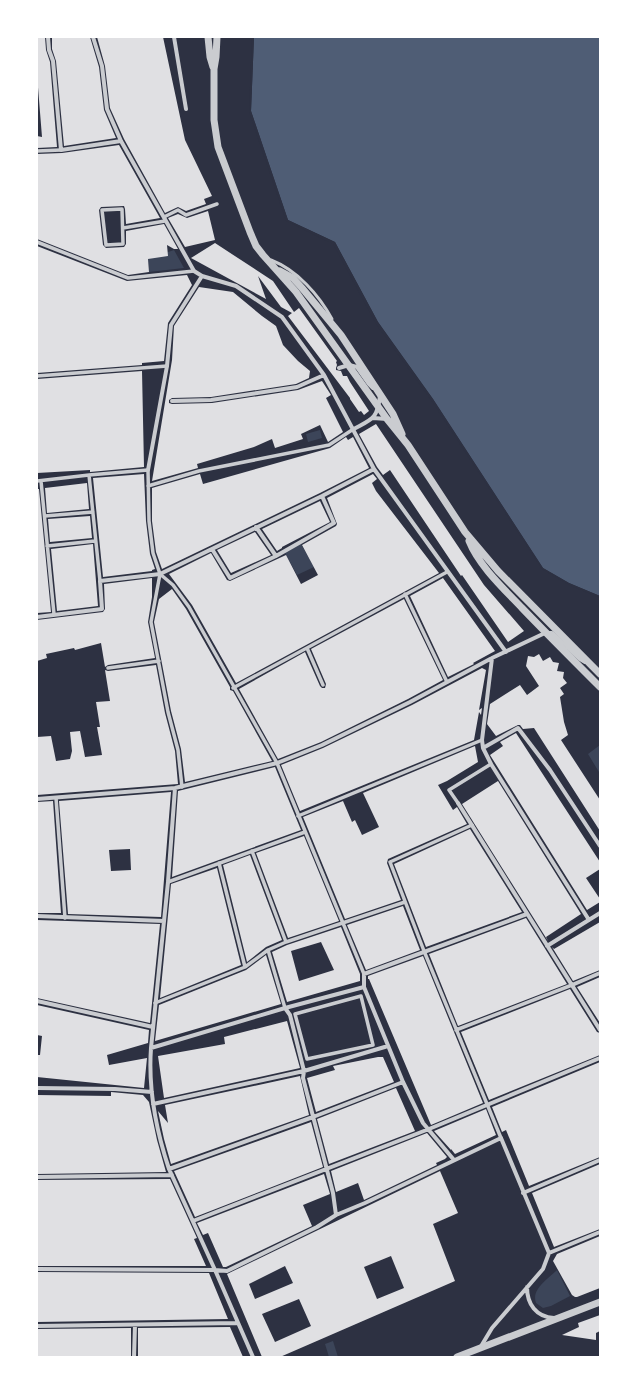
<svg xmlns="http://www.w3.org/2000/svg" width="637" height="1394" font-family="'Archivo Narrow',sans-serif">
  <rect width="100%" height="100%" fill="#2d3142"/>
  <path fill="#3c4559" d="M174,250L184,268L149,272L148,259Z
    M320,430L322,438L308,442L306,434Z
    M301,544L314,567L297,575L285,553Z
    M600,745V771L599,772L588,754Z
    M557,1270L570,1296L551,1306L543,1308L536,1303C531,1289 548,1279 557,1270Z
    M333,1341L338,1357H329L325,1344Z"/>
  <path fill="#4f5d75" d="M254,37H600V596L569,583L543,568L433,399L378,322L335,242L288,220L251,111Z"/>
  <path fill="#2d3142" d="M252,37H254L251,111L288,220L335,242L378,322L433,399L543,568L569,583L600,596V598L569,585L542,569L431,400L376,324L333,244L286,221L249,112Z"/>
  <path fill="#e0e0e3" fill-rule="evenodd" d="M37,37H45L46,50L50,62L57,147L37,148V136L42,137L37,75Z
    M52,37H90L99,67L104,110L116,138L64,146L56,61L52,49Z
    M97,37H163L185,140L212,196L204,199L206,204L186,211L178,207L165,213L124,139L110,108L105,66Z
    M119,145L160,218L126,224L125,209L124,206L101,207L99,210L103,245L106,248L124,247L126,244V231L164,224L178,249H174L167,245L168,256L148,259L149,272L128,275L37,239V154L62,153Z
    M208,211L215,240L185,247L168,218L178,214L187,218Z
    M215,243L273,281L294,312L299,308L337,361L336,362L337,365L336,368V370L341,371L343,376H347L350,382L369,411L364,415L361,411L359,412L350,399V398L288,316L292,313L281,307L258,276L266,299L191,258Z
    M37,246L127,281L187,275L192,285L168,323L164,361L142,363V365L37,373Z
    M199,287L233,292L262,316L276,326L283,345L298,361L310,371L309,378L296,384L211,397L172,398L169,400V403L172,404L212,403L298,390L322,381L331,395L326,398L343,432L328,442L320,425L301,434L303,439L275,448L272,439L254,447L197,464L198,468L152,481L172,360L174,326Z
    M142,371L144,467L90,472V470L37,473V379Z
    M376,424L484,585L524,631L508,642L462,575L461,576L390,470L383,475L377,467L359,434Z
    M346,437L348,440L353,437L369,468L320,493L162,569L156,552L152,521V488L200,474L203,484L330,448Z
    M144,474L146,521L150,554L155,569L152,570V571L103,577L93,478Z
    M373,474L377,479L372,483L376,491L439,573L236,683L192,605L169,574L211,553L227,580L230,581L286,555L301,584L318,575L302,545L336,526L337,524L327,498Z
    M87,483L89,509L47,513L45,488Z
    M37,489H39L51,612L37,613Z
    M320,501L330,522L282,547V548L277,551L262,529Z
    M90,516L92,538L50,542L48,519Z
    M255,532L271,555L231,573L217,550Z
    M93,544L98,606L57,611L51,549Z
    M152,578V597L148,622L155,658L108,665L105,667L101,643L75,650L74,648L46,654L47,658L37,661V620L103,612L105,609L104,584Z
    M443,578L495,651L473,663L474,664L448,677L410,596Z
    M172,589L186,609L230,687V690L233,691L272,761L185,782L181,749L171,711L154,622L159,599Z
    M404,599L443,680L408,699L321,742L278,759L239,689L305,652L320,686L322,688H325L326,684L311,649Z
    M539,654L543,661L550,657L553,662L559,663L557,671L564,672L563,678L567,683L560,688L564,694L560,697L564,722L568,735L561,740L600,800V831L534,728L523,729L520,725H518L496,736L487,724L490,704L520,685L527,695L539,686L526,666L528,656L534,657Z
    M156,665L165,713L175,751L178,784L37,795V737L51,736L56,761L70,759L72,751L70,732L80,731L85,757L102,755L97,727H100L96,702L110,701L105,670L108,671Z
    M482,668L486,670L479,710L482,708L481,715L479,712L474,740L300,811L281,765L323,748L412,705Z
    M516,733L600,862V869L586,878L600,899V902L587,910L490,755L503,746L500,742Z
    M475,746L478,762L447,781L438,785L453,810L457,807L467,824L388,859L387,863L401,900L345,919L303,817L343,801L352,822L355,820L362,835L379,827L363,793Z
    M275,767L301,830L172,877L178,791Z
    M498,781L581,914L546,937L548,941L462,804Z
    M171,792L161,917L68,914L59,801ZM130,849L131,870L111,871L109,850Z
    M53,801L61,913H37V802Z
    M470,829L522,912L426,947L394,864Z
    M304,836L339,921L288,938L256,853Z
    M250,855L282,940L266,947L247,962L223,865Z
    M217,868L241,965L160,998L171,884Z
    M403,906L420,950L366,970L347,925Z
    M526,918L567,984L458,1026L429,954Z
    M37,920L160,924L150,1023L37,998Z
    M600,922V970L573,981L552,947L554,949Z
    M341,927L360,974V981L287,1002L272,952L287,945ZM321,942L334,970L299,981L291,951Z
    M266,955L281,1004L155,1041L159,1005L246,970Z
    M423,956L483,1103L431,1125L369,979H368V976Z
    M600,977V1023L577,987Z
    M570,989L597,1032L600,1033V1055L489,1100L461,1032Z
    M37,1005L149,1030L148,1043L107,1055L109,1065L147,1058L144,1088L37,1077V1055H40L42,1036L37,1035Z
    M287,1021L300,1068L164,1098L158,1056L225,1044L224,1037Z
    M378,1057H383L394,1082L316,1112L307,1078L335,1070L333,1066Z
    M600,1062V1157L529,1186L506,1130L502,1132L492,1107Z
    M300,1076L309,1115L171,1164L164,1139L158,1111L168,1123L165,1105Z
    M396,1088L415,1131L329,1164L317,1119Z
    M111,1092L143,1095L149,1102L157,1140L166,1172L37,1174V1095L111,1096Z
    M486,1109L496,1135L455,1154L451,1149V1150L434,1131Z
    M311,1122L323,1167L195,1217L174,1171Z
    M427,1133L447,1157L445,1159L436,1163L437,1165L364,1200L358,1183L336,1192L331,1171Z
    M600,1164V1229L554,1247L532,1193Z
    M440,1171L458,1213L433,1224L455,1281L280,1357H262L227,1274ZM391,1256L404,1288L377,1299L364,1267ZM285,1266L293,1283L255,1299L249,1284ZM299,1299L311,1326L275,1342L262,1314Z
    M324,1174L330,1194L303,1205L312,1226L226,1267H223L208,1233L203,1235L197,1223Z
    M170,1179L197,1238L194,1239L206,1266H37V1180Z
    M600,1236V1288L577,1297H575L572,1295L553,1261L557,1254Z
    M37,1272L209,1273L228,1319L37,1322Z
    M600,1315V1331L596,1333V1340L562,1335L579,1327L578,1323Z
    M230,1327L243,1357H138V1328Z
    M131,1328V1357H37V1329Z"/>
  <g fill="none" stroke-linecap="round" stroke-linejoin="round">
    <path stroke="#caccd0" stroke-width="3" d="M271,260C297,270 319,295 332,319"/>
    <path stroke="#caccd0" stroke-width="3.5" d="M37,151L61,150
      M122,209L123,244L106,245L102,210Z
      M164,217L178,210L186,215L217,204
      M123,228L165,221
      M37,242L128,278L194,271
      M37,376L167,366
      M89,475L100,581
      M37,481L89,475L148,470L149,521L153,553L160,574L173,585L189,607L277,763L364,974
      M41,481L54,614
      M148,486L199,471L329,445L352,430
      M45,516L93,512
      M47,546L95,541
      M160,574L151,622L168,712L178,750L182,787
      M405,594L447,682
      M307,648L323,685
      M108,668L159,661
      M233,688L447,572
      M56,798L65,918
      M458,803L449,790L491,764
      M298,816L482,740
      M472,825L390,862L424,951L501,1138
      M252,851L286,942
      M219,863L245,967
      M168,882L305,832
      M268,950L285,1008
      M361,996L373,1045L307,1059L295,1014Z
      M155,1003L245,967L268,950L286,942L405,902
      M456,1030L572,985"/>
    <path stroke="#caccd0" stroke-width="4" d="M48,37L49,50L53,61L61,150L121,141
      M93,37L102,66L107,109L121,141L194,271L202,276L236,286L282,317L324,375L374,469L506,652
      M174,37L186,109
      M339,368L349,365L357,367L369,384L373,388
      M172,401L211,400L297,387L324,375
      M373,418L387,419
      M352,430C372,419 377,420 380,396
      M148,470L167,366L171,325L202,276
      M256,527L276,556
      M212,549L230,578L276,556L334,523L322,496
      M37,617L102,609L100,581L160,574L322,496L374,469
      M492,658L482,740L483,748L491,764L589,920
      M483,748L518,728L550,770L600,846
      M175,788L168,882L151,1048C148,1089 156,1130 169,1169L215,1270L253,1357
      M37,799L175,788L277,763L322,745L410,702L492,658L545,633H552L580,659L585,662
      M458,803L600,1030
      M37,916L164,921
      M547,946L600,913
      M572,985L600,973
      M37,1001L153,1027
      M285,1008L290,1015L304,1071L303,1078L333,1193L336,1215
      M151,1048L285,1008L364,987
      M37,1088L115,1089L152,1092
      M153,1104L304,1071L388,1046
      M454,1160L423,1123L403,1082L364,987V974L527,914
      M169,1169L313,1117L403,1082
      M37,1177L172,1175
      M523,1193L600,1160
      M193,1221L429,1129L600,1058
      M549,1253L600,1232
      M37,1269L215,1270L227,1271L317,1227L336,1215L365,1203L501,1138L549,1253
      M527,1287C527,1304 536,1317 554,1318
      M37,1326L237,1323
      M480,1348L492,1328L543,1269L549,1253
      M134,1357L135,1325"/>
    <path stroke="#caccd0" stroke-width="7" d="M208,37L210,57L213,67
      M217,37L216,57L214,69V120L218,147L250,232L256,246L263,255L296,292L387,419L408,445L465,532L498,571L600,674
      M280,271L293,278L302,288L341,335L393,414L402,434
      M469,541C479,566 504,589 522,608C548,635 574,661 600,687
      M457,1357L600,1302"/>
  </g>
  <rect width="637" height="1394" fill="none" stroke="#ffffff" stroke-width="76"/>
</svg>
